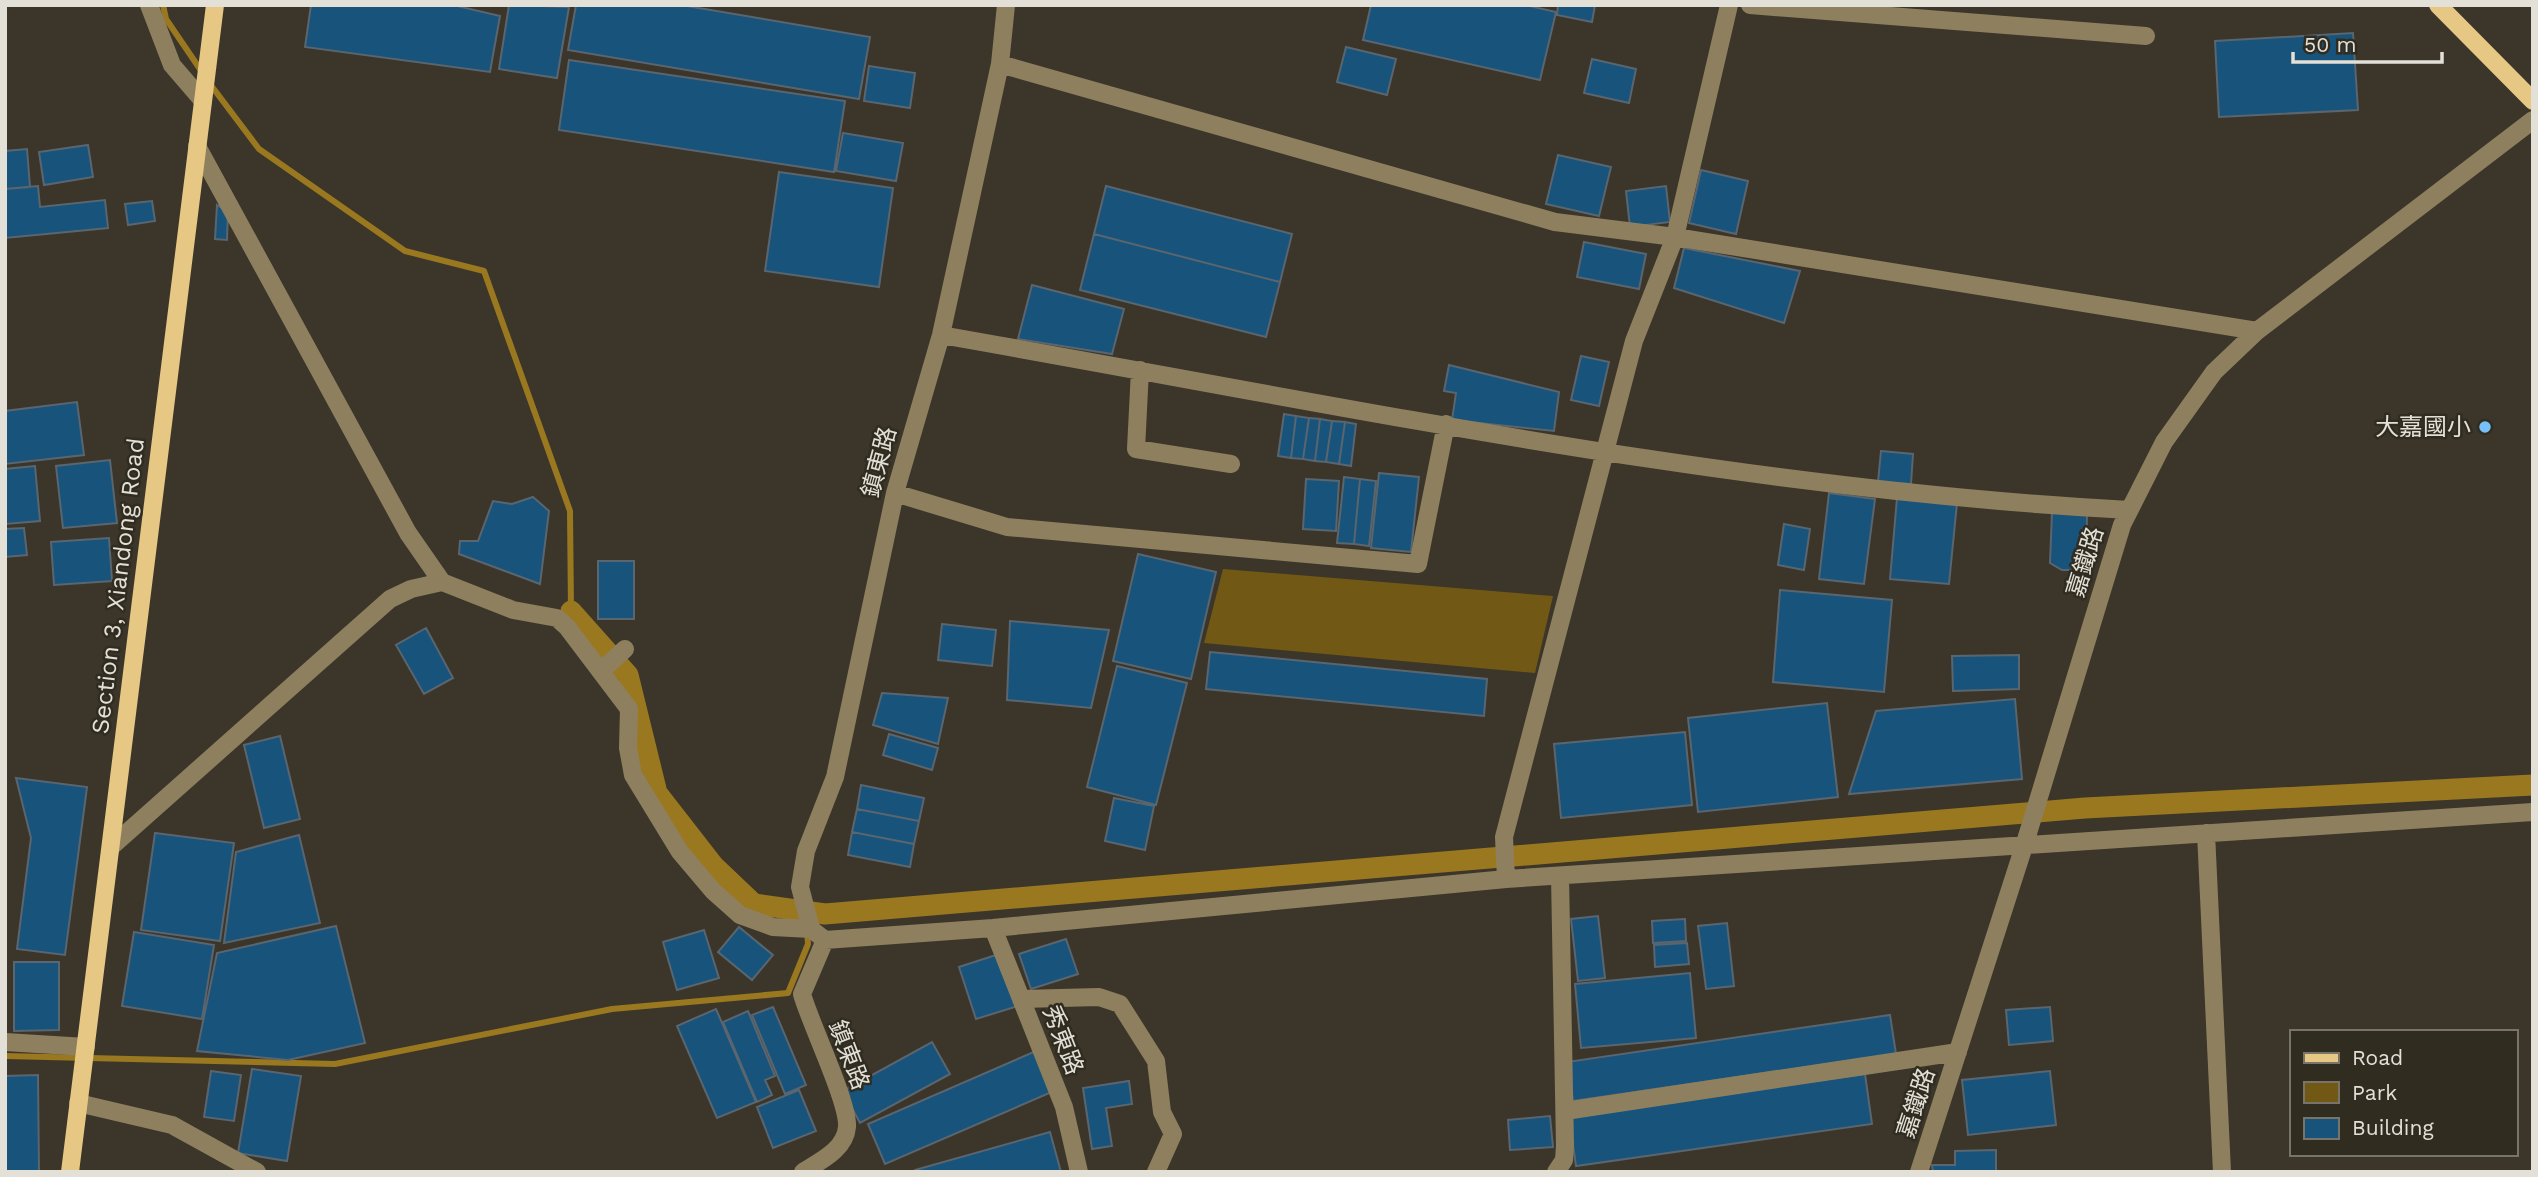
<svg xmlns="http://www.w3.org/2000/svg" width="2538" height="1177" font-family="'Work Sans','Noto Sans TC',sans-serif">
  <rect width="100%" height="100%" fill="#3c362a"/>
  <path fill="#725815" d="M1223,569L1553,596L1535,673L1204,643Z"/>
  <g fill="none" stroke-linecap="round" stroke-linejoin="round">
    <path stroke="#9a7820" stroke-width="6" d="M163,5L166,19L202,72
      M210,84L259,149L405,251L484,271L570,511L571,611
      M5,1056L335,1064L612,1009L788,993L808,944L807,930"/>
    <path stroke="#9a7820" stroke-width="21" d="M571,611L628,675L657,793L713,865L754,904L825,914L2085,808L2533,785"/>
  </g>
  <path fill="#17537a" stroke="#59656f" stroke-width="2" d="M311,5H453L500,16L490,72L305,47Z
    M509,5L569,7L557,78L499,69Z
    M576,5H681L870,37L859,99L568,50Z
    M1371,5H1525L1556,12L1540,80L1363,40Z
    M1558,5H1595L1592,22L1557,15Z
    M2353,33L2358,110L2219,117L2215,41Z
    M1346,47L1396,59L1387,95L1337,82Z
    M1592,59L1636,69L1629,103L1584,93Z
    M569,60L845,101L834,172L559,130Z
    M869,66L915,73L910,108L864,101Z
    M843,133L903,143L896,181L836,171Z
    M88,145L93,177L44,185L39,152Z
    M27,149L30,187L5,189V151Z
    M1558,155L1611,167L1599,216L1546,204Z
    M1701,170L1748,181L1736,234L1689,223Z
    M779,172L893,188L879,287L765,271Z
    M38,186L40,207L105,200L108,228L5,238V189Z
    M1106,186L1292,234L1280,282L1094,234Z
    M1666,186L1670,222L1630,227L1626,191Z
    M152,201L155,221L128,225L125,204Z
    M217,205L228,212L227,240L215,239Z
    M1094,234L1280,282L1266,337L1080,290Z
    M1584,242L1646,254L1639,289L1577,277Z
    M1684,248L1800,271L1784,323L1674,288Z
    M1032,285L1124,309L1112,354L1018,339Z
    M1581,356L1609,362L1599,406L1571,400Z
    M1449,365L1559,392L1554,431L1452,420L1456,393L1444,391Z
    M77,402L84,455L5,464V411Z
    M1284,414L1296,416L1291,458L1278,456Z
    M1296,416L1309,418L1303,459L1291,458Z
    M1309,418L1320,419L1315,461L1303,459Z
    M1320,419L1332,421L1326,462L1315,461Z
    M1332,421L1345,422L1339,464L1326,462Z
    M1345,422L1356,424L1351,466L1339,464Z
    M1881,451L1913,454L1911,484L1878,482Z
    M110,460L117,523L63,528L56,466Z
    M35,466L40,521L5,524V469Z
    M1379,473L1419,477L1411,552L1371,548Z
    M1344,477L1360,479L1354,544L1337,543Z
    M1306,479L1339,481L1336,531L1303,529Z
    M1360,479L1376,481L1369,546L1354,544Z
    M1829,493L1875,499L1864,584L1819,579Z
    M533,497L549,511L540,584L459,554L460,541H478L493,501L512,504Z
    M1897,498L1957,503L1949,584L1890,579Z
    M2052,512L2087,513L2086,570H2062L2050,563Z
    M1784,524L1810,529L1804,570L1778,565Z
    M24,528L27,555L5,557V529Z
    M109,538L112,581L54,585L51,542Z
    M1138,554L1216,572L1191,679L1113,661Z
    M598,561H634V619H598Z
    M1780,590L1892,600L1884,692L1773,682Z
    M1010,621L1109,630L1091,708L1007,700Z
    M942,624L996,630L992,666L938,660Z
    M426,628L453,678L424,694L396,645Z
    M1210,652L1487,679L1484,716L1206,689Z
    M2019,655V689L1953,691L1952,656Z
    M1117,666L1187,683L1156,805L1087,787Z
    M882,693L948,698L938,744L873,725Z
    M2015,699L2022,779L1849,794L1876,711Z
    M1827,703L1838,797L1698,812L1688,718Z
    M1685,732L1692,805L1561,818L1554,744Z
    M889,734L938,748L932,770L883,755Z
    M280,736L300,819L264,828L244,745Z
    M16,778L87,787L65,955L17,949L31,838Z
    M861,785L924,798L919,821L857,809Z
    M1114,798L1154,806L1145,850L1105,841Z
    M857,809L919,821L914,844L852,832Z
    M852,832L914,844L910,867L848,855Z
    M155,833L234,843L220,941L141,930Z
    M299,835L320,923L224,943L236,852Z
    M1598,916L1605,978L1578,981L1571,919Z
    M1685,919L1686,941L1653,943L1652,921Z
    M1727,923L1734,986L1706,989L1698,926Z
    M336,926L365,1043L288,1060L197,1051L217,953Z
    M739,927L773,955L752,980L718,952Z
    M704,930L719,978L677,990L663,942Z
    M134,932L214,945L202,1019L122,1006Z
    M1066,939L1078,974L1031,989L1019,954Z
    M1687,943L1689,964L1655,967L1654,945Z
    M1002,953L1018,1006L976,1019L959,967Z
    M14,962H59V1030L14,1031Z
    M1690,973L1696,1038L1581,1048L1575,984Z
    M773,1007L806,1085L785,1094L752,1015Z
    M2050,1007L2053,1041L2009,1045L2006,1010Z
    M716,1009L756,1102L717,1118L677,1026Z
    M748,1011L775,1076L765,1080L772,1095L757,1102L723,1022Z
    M1890,1015L1896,1054L1573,1101L1567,1062Z
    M932,1042L950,1074L860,1123L843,1091Z
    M1036,1051L1054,1091L885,1164L868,1124Z
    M252,1069L301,1076L287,1161L238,1153Z
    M211,1071L241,1075L234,1121L204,1117Z
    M2050,1071L2056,1125L1968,1135L1962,1080Z
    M1865,1074L1872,1124L1576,1166L1569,1116Z
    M38,1075L39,1172H5V1076Z
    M1129,1081L1132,1104L1106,1108L1112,1146L1092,1149L1083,1088Z
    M799,1090L816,1131L773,1148L757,1107Z
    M1550,1116L1553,1147L1510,1150L1508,1120Z
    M1050,1132L1061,1172H915V1170Z
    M1996,1150V1172H1933L1932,1165H1955V1151Z"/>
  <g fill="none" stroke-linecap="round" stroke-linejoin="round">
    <path stroke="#8e805f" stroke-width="18" d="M149,5L172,65L203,101
      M1750,5L2146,36
      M1000,64L1555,222L1675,237L2257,331
      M197,146L408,533L442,582L513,610L557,618L567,627L629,709L628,748L633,775L680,852L713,891L740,915L773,927L811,929L825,940L993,928L1506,879L2533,812
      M941,335C1335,404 1729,489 2129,510
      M1140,370L1136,449L1231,464
      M895,493L1007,527L1418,564L1446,424
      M601,671L625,649
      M2206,833L2222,1172
      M112,846L390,599L411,589L442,582
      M1506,879L1504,837L1634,341L1675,237L1729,5
      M993,928L1064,1107L1079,1172
      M811,929L800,887L806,851L835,777L895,493L941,335L1000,64L1006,5
      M1021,999L1099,997L1120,1004L1156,1061L1162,1112L1173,1134L1156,1172
      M5,1042L86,1047
      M78,1103L172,1125L257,1172
      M1565,1111L1958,1052
      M803,1172C820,1161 845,1150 847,1127C849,1103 810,1023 802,994L825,940
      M1556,1172L1564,1160L1565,1146L1560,876
      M1919,1172L2025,843L2122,525L2164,442L2214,372L2257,331L2533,120"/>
    <path stroke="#e6c884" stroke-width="18" d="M2438,5L2533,101
      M70,1172L215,5"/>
  </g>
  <circle fill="#76c0f7" stroke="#312c20" stroke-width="2.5" cx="2485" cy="427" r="7"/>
  <g text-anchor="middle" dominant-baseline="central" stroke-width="5" stroke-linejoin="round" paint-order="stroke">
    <g font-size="24" fill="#e3e0d8" stroke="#312c20" text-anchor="end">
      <text x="2471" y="427">大嘉國小</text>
    </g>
    <g font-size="24" fill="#e3e0d8" stroke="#312c20">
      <text transform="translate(879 462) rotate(-75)">鎮東路</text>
      <text transform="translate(2085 562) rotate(-73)">嘉鐵路</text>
      <text transform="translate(118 586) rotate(-83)">Section 3, Xiandong Road</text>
      <text transform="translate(1063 1040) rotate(69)">秀東路</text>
      <text transform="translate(849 1055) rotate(69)">鎮東路</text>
      <text transform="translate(1916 1103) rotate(-72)">嘉鐵路</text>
    </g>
  </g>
  <rect width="2538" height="1177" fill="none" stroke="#e3e0d8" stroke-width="14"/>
  <rect x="2290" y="1030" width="228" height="126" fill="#312c20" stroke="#78746a" stroke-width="2"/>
  <rect x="2304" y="1053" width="35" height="10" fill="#e6c884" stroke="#78746a" stroke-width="2"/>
  <text x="2352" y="1065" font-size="21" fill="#e3e0d8">Road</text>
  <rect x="2304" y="1082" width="35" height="21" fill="#725815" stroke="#78746a" stroke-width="2"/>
  <text x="2352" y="1100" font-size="21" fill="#e3e0d8">Park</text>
  <rect x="2304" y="1118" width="35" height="21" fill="#17537a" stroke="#78746a" stroke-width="2"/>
  <text x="2352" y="1135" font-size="21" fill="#e3e0d8">Building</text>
  <path d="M2293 52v10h149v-10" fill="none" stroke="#e3e0d8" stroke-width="3.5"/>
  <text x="2304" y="52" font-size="21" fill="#e3e0d8" stroke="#312c20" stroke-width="5" paint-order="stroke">50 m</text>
</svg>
